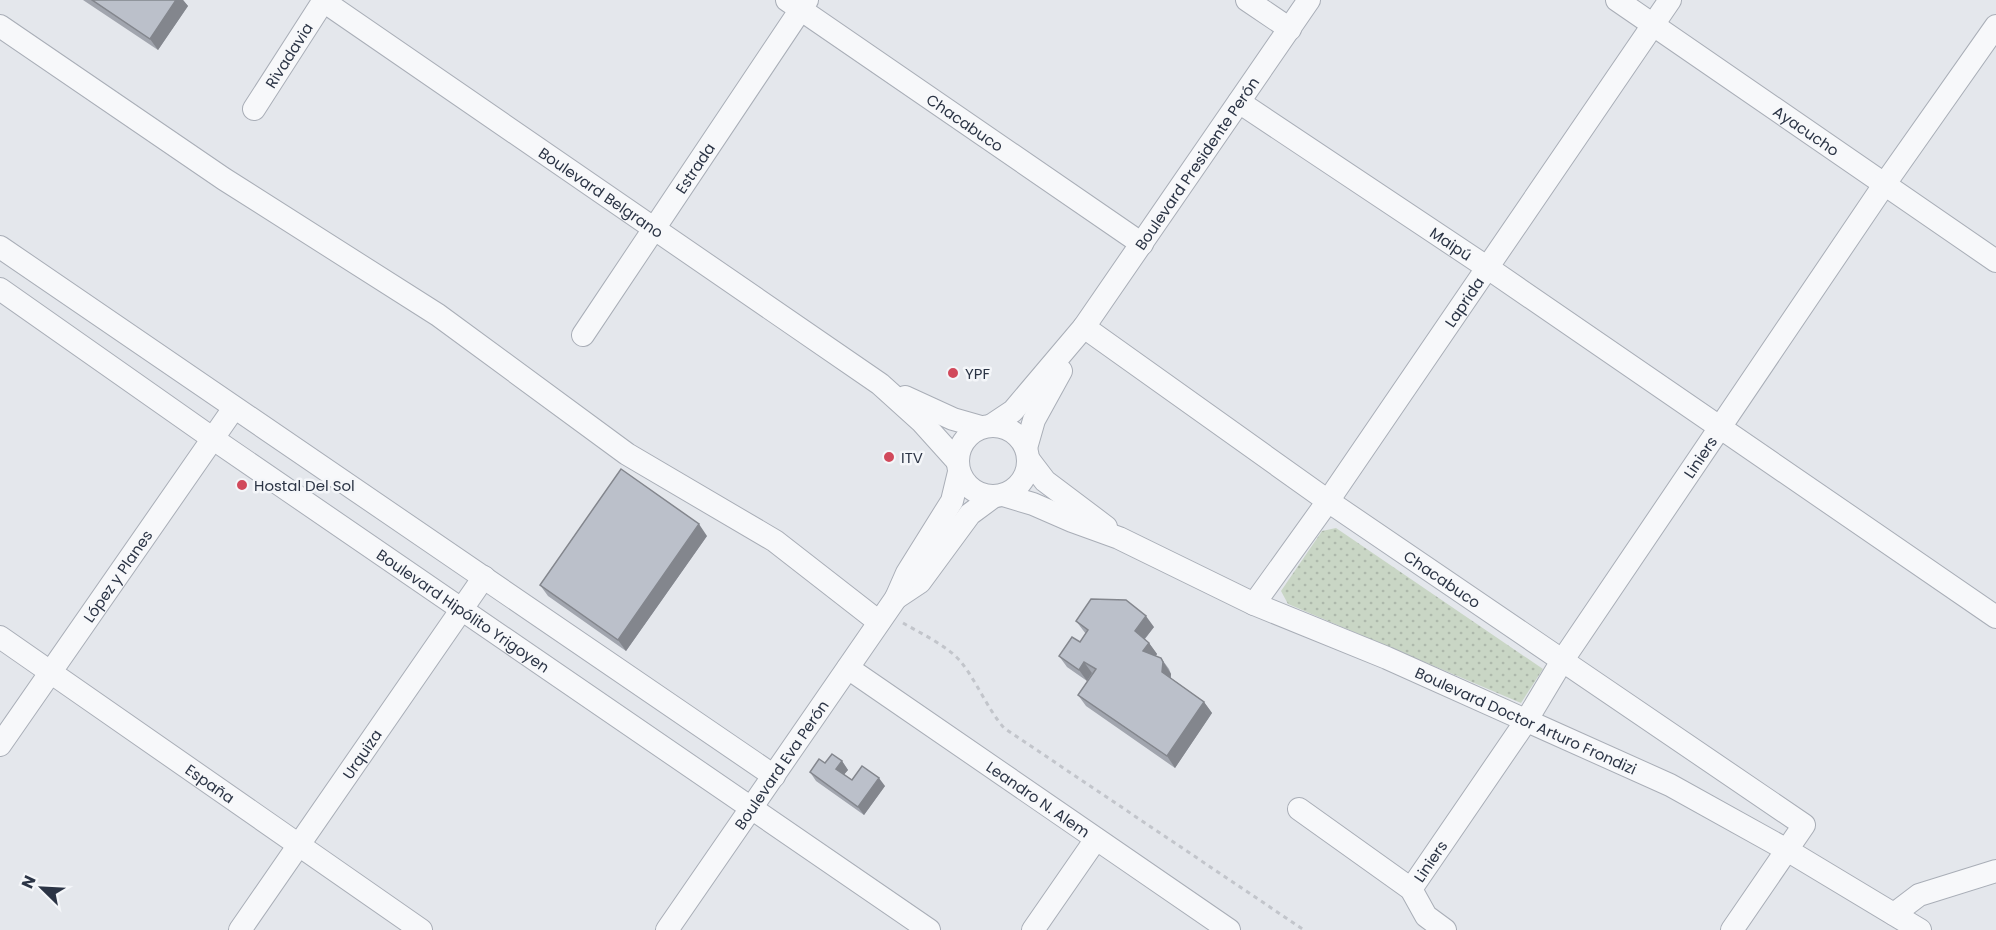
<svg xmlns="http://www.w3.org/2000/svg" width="1996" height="930" font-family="Poppins,sans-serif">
  <defs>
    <pattern id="park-dots" width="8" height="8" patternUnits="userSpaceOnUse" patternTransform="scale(1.5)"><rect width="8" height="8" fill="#c9d6c5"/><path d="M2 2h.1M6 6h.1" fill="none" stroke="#adb8ab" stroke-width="1.8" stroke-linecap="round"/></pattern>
  </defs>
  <rect width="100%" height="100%" fill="#e4e7ec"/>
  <path fill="url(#park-dots)" d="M1336,528L1543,669L1521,703L1288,604L1281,591L1322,531Z"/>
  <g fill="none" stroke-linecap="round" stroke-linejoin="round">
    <defs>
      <g id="minor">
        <path id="s1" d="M322,0L880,384L921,421L957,461"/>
        <path id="s2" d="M787,0L1142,244"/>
        <path d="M1247,0L1290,29"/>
        <path id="s3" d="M1617,0L1996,261"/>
        <path d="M0,26L224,179L438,315L627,454L775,541L879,622"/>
        <path id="s4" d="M1239,102L1488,268L1996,617"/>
        <path id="s5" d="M254,109L324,0"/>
        <path d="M0,247L774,776"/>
        <path id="s6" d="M0,289L212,438L929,930"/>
        <path id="s7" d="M1084,327L1328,501L1804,825L1732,930"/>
        <path id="s8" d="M583,335L807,0"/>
        <path d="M905,397L953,419L981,427"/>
        <path id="s9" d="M992,425L1013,411L1084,327L1309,0"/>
        <circle cx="993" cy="461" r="35"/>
        <path d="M1026,448L1034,420L1061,371"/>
        <path d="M1029,460L1045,481L1106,527"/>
        <path id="s10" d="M1003,495L1033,504L1072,521L1119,538L1254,604L1387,658L1670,785L1787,850L1920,930"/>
        <path d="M896,598L920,582L970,514L993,497"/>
        <path id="s11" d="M1254,604L1328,501L1670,0"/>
        <path id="s12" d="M0,637L421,930"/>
        <path id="s13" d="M848,668L1229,930"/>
        <path id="s14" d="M0,745L234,408"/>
        <path d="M1299,809L1411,889L1426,916L1445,930"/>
        <path id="s15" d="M1411,889L1526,721L1562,661L1884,185L1996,26"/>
        <path d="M1894,914L1919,895L1996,871"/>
        <path id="s16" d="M240,930L484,577"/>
        <path id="s17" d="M667,930L896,598L907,573L952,501L959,472"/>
        <path d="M1033,930L1096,839"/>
      </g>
    </defs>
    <use href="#minor" stroke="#a9aeb7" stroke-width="24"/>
    <path stroke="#c2c5cb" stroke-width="3" stroke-dasharray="4.5 4.5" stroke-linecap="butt" d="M903,623C920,633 948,646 961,662C977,682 987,708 1004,728L1304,930"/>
    <use href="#minor" stroke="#f7f8fa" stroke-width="22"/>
  </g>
  <path fill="#a1a5ae" d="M83,0H183L188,6L158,50Z
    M707,536L626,651L548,596L540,585Z
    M1076,621L1154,627L1145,639L1149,643L1157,654L1156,656L1161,658L1169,669L1171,674V678L1204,702L1212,713L1175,768L1086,706L1078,695L1093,673L1087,681L1067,667L1059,656L1080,642L1086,634Z
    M842,761L848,770L844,774L852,780L885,786L864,815L816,781L810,772L825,763Z"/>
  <path fill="#83868d" d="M176,0H183L188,6L158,50L150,39Z
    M699,524L707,536L626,651L618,640Z
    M1146,616L1154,627L1142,642L1135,631Z
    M1149,643L1157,654L1151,662L1143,651Z
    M1161,658L1171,674L1170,684L1162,672Z
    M1084,662L1092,673L1087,681L1079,670Z
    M1204,702L1212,713L1175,768L1167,756Z
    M842,761L848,770L842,777L836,769Z
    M879,778L885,786L864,815L858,807Z"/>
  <path fill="#bbc0ca" stroke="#83868d" stroke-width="1.5" d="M92,0H176L150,39Z
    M621,469L699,524L618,640L540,585Z
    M1091,599L1126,600L1146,616L1135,631L1149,643L1143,651L1161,658L1163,662L1162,672L1204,702L1167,756L1078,695L1096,669L1084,662L1079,670L1059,656L1072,637L1080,642L1088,630L1076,621Z
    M832,754L842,761L836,769L852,780L862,766L879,778L858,807L810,772L819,759L825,763Z"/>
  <g fill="#d1495b" stroke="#f4f6f9" stroke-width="2">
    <circle cx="953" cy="373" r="6"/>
    <circle cx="889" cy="457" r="6"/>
    <circle cx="242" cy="485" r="6"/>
  </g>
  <g text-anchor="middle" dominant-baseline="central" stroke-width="5" stroke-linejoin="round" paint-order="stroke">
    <g font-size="15" fill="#2b3445" stroke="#f4f6f9">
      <text stroke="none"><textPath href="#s5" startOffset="64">Rivadavia</textPath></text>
      <text stroke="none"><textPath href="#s2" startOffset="216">Chacabuco</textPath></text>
      <text stroke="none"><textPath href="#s3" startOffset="230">Ayacucho</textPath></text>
      <text stroke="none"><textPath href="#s9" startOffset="334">Boulevard Presidente Perón</textPath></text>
      <text stroke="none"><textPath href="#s8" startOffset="201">Estrada</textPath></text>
      <text stroke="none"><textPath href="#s1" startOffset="339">Boulevard Belgrano</textPath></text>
      <text stroke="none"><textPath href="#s4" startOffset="255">Maipú</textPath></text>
      <text stroke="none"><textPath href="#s11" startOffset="368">Laprida</textPath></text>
      <text stroke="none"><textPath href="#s15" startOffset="520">Liniers</textPath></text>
      <text stroke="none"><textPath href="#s14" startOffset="206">López y Planes</textPath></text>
      <text stroke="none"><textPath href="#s7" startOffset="438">Chacabuco</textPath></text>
      <text stroke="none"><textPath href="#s6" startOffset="564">Boulevard Hipólito Yrigoyen</textPath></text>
      <text stroke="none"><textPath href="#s10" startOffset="570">Boulevard Doctor Arturo Frondizi</textPath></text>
      <text stroke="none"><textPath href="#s16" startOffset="214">Urquiza</textPath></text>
      <text stroke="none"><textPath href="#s17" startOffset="201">Boulevard Eva Perón</textPath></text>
      <text stroke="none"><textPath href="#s12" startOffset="256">España</textPath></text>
      <text stroke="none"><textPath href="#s13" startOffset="231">Leandro N. Alem</textPath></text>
      <text stroke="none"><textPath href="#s15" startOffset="34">Liniers</textPath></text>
    </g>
    <g font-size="15" fill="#2b3445" stroke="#f4f6f9" text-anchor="start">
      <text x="965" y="373">YPF</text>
      <text x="901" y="457">ITV</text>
      <text x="254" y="485">Hostal Del Sol</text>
    </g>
  </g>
  <g transform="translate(42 888) rotate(294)" stroke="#f4f6f9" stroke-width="4.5" paint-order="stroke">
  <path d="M0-4.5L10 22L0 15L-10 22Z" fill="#2b3445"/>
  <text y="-9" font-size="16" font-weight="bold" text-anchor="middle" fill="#2b3445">N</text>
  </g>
</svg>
